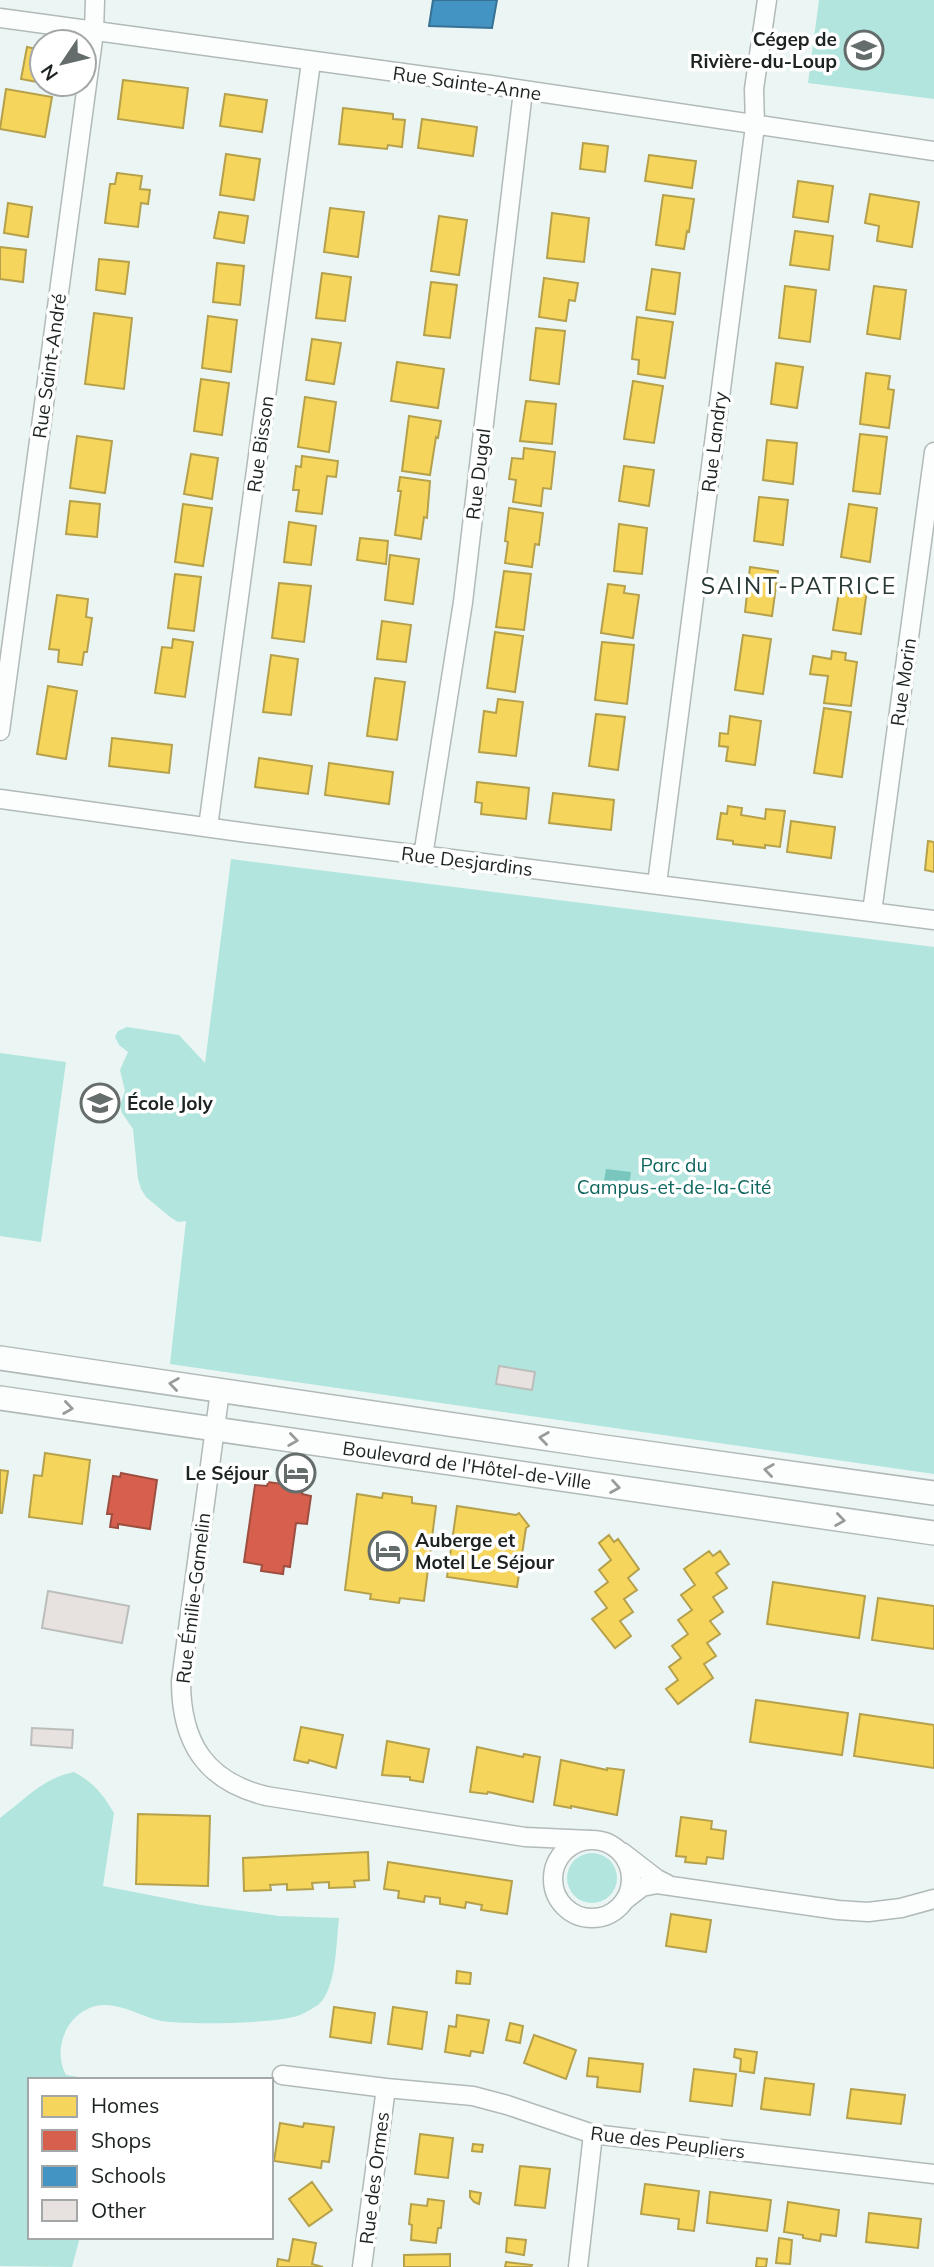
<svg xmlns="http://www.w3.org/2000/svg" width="934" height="2267" font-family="Mulish,sans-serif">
  <rect width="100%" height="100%" fill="#ebf6f4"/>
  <path fill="#b2e5de" d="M819,0H934V99L808,83Z
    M231,859L934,947V1474L170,1364L186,1221L178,1222L170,1217L146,1197L141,1189L138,1179L133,1129L122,1113L120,1106L125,1091L120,1070L128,1052L119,1045L115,1037L118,1031L127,1027L179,1035L205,1063Z
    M0,1053L66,1062L41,1242L0,1236Z
    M74,1772C94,1783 102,1793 114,1813L103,1886L201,1905L279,1916L339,1918C336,1942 337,1989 318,2005C313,2008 305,2013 300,2015C277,2024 186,2025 161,2021C143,2017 124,2005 105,2005C71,2005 50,2046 66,2075L97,2080H30V2237H80L72,2267L0,2266V1818C24,1800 43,1778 74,1772Z
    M567 1878a25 25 0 1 1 50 0a25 25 0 1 1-50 0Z"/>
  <path fill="#78c6bd" d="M606,1169L631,1172L628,1196L602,1192Z"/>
  <path fill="#f6d55c" stroke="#b5a04b" stroke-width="2" d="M27,47L42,50V83L21,79Z
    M123,80L188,88L183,128L118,119Z
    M6,89L52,97L45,137L0,129Z
    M225,94L267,100L262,132L220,126Z
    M343,108L393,114V119L405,120L402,147L388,145L387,149L339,144Z
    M422,119L477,127L473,156L418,148Z
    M583,143L608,146L605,172L580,169Z
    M226,154L260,159L254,200L220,195Z
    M649,155L696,161L692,188L645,181Z
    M117,173L142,176L140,189L150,190L148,204L141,203L138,227L105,223L110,184H115Z
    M798,181L833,186L828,222L793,217Z
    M870,194L919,202L912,247L877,241L879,226L865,223Z
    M663,195L694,199L689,232L687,231L684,249L656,245Z
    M8,203L32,207L28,237L4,233Z
    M330,208L364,212L358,257L324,252Z
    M219,212L248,216L244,243L214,238Z
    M552,213L589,218L584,262L547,258Z
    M439,216L467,220L459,275L431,271Z
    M795,231L833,236L829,270L790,265Z
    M0,247L26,250L23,282L0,279Z
    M99,259L129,262L125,294L96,290Z
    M217,263L244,266L240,305L213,302Z
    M652,269L680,273L675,314L646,310Z
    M322,273L351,277L345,321L316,318Z
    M544,278L578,283L575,301L569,300L566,321L539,317Z
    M431,282L457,285L450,338L424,335Z
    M785,286L816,290L810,342L779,338Z
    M874,286L906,290L900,339L867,334Z
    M94,313L132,318L124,389L85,384Z
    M208,316L237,320L231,372L202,368Z
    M637,317L673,322L665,378L638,374L639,360L632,359Z
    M536,328L565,331L559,384L530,380Z
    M312,339L341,343L334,384L306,380Z
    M397,362L444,369L438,408L391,401Z
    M776,363L803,367L797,408L771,404Z
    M866,373L890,376L888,389L894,390L889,428L860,424Z
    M201,379L229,383L222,435L194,431Z
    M633,381L663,386L654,443L624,439Z
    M305,397L336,402L329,452L298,447Z
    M526,401L556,404L552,444L520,441Z
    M409,416L441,421L438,438L436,437L430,475L402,471Z
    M860,434L887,437L880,494L853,491Z
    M77,436L112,441L105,493L70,488Z
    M767,440L797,443L793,484L763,480Z
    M524,448L555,452L551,489L543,488L541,506L513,502L516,480L509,479L512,458L523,459Z
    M191,454L218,458L212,499L184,494Z
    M302,456L338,461L336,477L327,476L322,514L296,511L299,490H293L296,466L301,467Z
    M624,466L654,470L649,506L619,501Z
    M400,477L430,481L427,518L424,517L421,539L395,535L401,491H398Z
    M759,497L788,500L783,545L754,541Z
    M70,501L100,504L97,537L66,534Z
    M183,504L212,508L203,566L175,562Z
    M849,504L877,508L870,562L841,557Z
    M509,508L543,513L539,545L535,544L532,567L505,563L508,542L505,541Z
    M289,522L316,526L311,565L284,562Z
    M619,524L647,528L642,574L614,571Z
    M360,538L388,541L386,564L357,560Z
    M390,555L419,559L413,604L385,600Z
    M750,567L778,571L772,616L745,612Z
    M504,571L531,574L524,630L496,627Z
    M175,574L201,577L194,631L168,628Z
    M279,583L311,586L304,642L272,638Z
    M608,584L625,586L624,593L639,595L633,638L601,633Z
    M840,586L867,590L861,634L833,630Z
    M57,595L88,599L86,617L92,618L87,652H84L82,665L58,662L59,650L49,649Z
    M382,621L411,625L406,662L377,659Z
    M495,632L523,636L515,692L487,688Z
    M743,635L771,639L763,694L735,690Z
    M173,639L193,642L185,697L155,693L162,647L172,648Z
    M602,642L634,645L627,704L595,700Z
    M832,651L846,653L845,660L857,662L851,706L824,703L828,676L810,674L813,656L831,659Z
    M271,655L298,659L291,715L263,712Z
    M375,678L405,682L397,740L367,736Z
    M48,686L77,691L66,759L37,754Z
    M498,699L523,702L516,756L479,752L484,711L496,713Z
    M824,708L851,712L842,777L814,773Z
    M596,714L625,717L618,770L589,766Z
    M730,716L761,721L755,765L726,761L728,747L719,746L720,733L728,734Z
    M112,738L172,745L169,773L109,766Z
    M259,758L312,766L308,794L255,787Z
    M329,763L393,772L389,804L325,795Z
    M477,782L529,788L526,819L481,814L482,803L475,802Z
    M553,793L614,800L611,830L549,823Z
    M728,806L742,808L741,815L765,819L766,809L785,811L780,847L765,845V848L733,844V841L717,839L721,813L727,814Z
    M791,821L835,827L831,858L787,852Z
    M928,841L934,842V872L925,870Z
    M45,1453L90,1460L82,1524L29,1517L34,1475L42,1476Z
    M0,1470L8,1471L2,1513H0Z
    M383,1493L412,1497V1503L436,1506L424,1601L400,1598L399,1603L370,1599L371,1594L345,1590L357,1494L382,1498Z
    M457,1506L516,1515L519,1513L529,1526L526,1528L517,1587L447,1577Z
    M609,1535L614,1542L618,1539L639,1569L628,1578L637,1590L624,1599L633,1612L620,1621L631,1636L615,1648L592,1619L607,1608L595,1592L608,1582L599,1570L611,1560L599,1543Z
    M709,1551L713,1556L720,1551L729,1564L716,1573L727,1588L713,1597L723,1612L710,1621L720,1634L707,1643L716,1656L704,1664L713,1678L678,1704L666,1689L678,1680L669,1667L681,1658L672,1646L688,1634L678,1620L692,1610L681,1595L695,1585L684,1569Z
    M773,1582L865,1596L859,1638L767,1624Z
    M878,1598L934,1606V1649L872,1640Z
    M756,1700L848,1713L842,1755L750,1742Z
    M860,1714L934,1725V1768L854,1756Z
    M301,1727L343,1735L336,1768L309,1760L308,1763L294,1760Z
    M387,1741L429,1749L423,1782L410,1780V1777L382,1775Z
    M477,1747L523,1757L524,1754L540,1757L533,1802L488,1792L487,1794L470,1792Z
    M561,1760L607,1770V1768L624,1770L617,1815L571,1806V1808L554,1805Z
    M138,1814L210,1816L208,1886L136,1884Z
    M681,1817L712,1821L711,1829L726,1831L723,1859L707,1857L706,1864L685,1862L686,1857L676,1856Z
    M368,1852L369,1880L354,1881L355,1887L329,1888V1882L312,1883L313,1889L287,1890V1884L270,1885L271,1890L244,1891L243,1858Z
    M388,1862L512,1881L507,1914L481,1910L482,1905L466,1902L465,1908L440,1904V1898L425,1896L424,1902L398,1898L399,1891L384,1889Z
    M671,1914L711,1920L706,1952L666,1946Z
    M457,1971L471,1973L470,1984L456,1983Z
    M334,2007L375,2013L371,2043L330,2037Z
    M393,2007L427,2012L422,2049L388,2044Z
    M457,2015L489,2020L483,2053L471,2051L470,2056L445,2052L449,2026L456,2027Z
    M510,2023L523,2026L520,2043L506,2040Z
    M534,2035L576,2050L566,2079L524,2063Z
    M735,2049L757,2052L754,2073L740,2071L741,2059L734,2057Z
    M589,2058L643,2064L640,2092L597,2087L598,2077L587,2076Z
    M694,2069L736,2074L732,2106L690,2101Z
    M765,2078L814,2084L810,2115L761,2109Z
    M851,2089L905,2095L901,2124L847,2118Z
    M280,2123L303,2127L304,2123L334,2127L329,2162L322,2161L321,2168L274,2161Z
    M420,2134L453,2138L448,2178L415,2174Z
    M473,2144L483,2145L482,2152L472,2151Z
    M520,2166L550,2169L545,2208L515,2205Z
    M312,2182L332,2210L309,2226L289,2199Z
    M645,2184L699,2191L694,2231L678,2229L679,2219L641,2214Z
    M470,2191L481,2193L479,2204L474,2202L470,2197Z
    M710,2192L771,2200L767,2231L707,2223Z
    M428,2199L444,2201L441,2228H438L436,2243L411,2240L412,2225L409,2224L411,2204L427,2206Z
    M788,2202L839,2210L836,2236L821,2234L820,2241L803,2238V2235L784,2232Z
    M869,2213L921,2219L918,2248L866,2242Z
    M507,2238L526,2240L524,2255L506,2252Z
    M779,2238L792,2240L790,2264L776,2263Z
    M293,2239L316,2243L312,2264L323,2267H277L278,2259L289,2261Z
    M450,2254V2267H404V2255Z
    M757,2258L767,2259L766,2267H756Z
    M506,2262L532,2265L531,2267H505Z"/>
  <path fill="#d6604d" stroke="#9e4e40" stroke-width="2" d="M121,1473L157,1480L150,1529L118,1524V1528L110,1527L112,1514H107L113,1476L120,1477Z
    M268,1482L303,1487L302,1494L311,1496L307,1524L296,1523L290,1567L284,1566L283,1574L261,1571L262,1565L244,1562L255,1485L267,1486Z"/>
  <path fill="#4393c3" stroke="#377193" stroke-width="2" d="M433,0H497L492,28L429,26Z"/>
  <path fill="#e7e2e0" stroke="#bcbebc" stroke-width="2" d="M499,1366L535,1372L532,1390L496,1384Z
    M48,1591L129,1606L122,1643L42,1628Z
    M32,1728L73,1730L72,1748L31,1745Z"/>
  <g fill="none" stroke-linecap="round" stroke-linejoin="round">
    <defs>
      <path id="minor" d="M0,18L491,85L934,151
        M0,731L94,32L95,0
        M0,799L248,833L934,920
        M208,827L311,62
        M423,856L463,602L523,91
        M657,884L755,126L754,89L767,0
        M872,912L934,452
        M220,1391L181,1681C181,1742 205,1781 266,1796L525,1837L591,1840
        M553 1879a39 39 0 1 1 78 0a39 39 0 1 1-78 0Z
        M622,1852L657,1879L667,1884
        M624,1901L642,1887L657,1884L838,1910L868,1912L901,1908L934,1899
        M282,2075L386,2088L473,2096L507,2105L593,2134L934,2174
        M362,2267L386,2088
        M578,2267L593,2134"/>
      <path id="secondary" d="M0,1358L597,1446L934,1493
        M0,1398L934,1533"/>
    </defs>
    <use href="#minor" stroke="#b1bab8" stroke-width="21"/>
    <use href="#secondary" stroke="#b1bab8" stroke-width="26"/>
    <use href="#minor" stroke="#fcfefd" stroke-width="18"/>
    <use href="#secondary" stroke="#fcfefd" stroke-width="23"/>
  </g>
  <defs><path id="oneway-chevron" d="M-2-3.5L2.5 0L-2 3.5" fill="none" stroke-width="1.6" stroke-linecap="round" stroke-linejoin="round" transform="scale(1.75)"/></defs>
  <g stroke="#979b9a">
    <use href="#oneway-chevron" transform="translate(174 1384) rotate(-172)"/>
    <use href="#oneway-chevron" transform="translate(68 1408) rotate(8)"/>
    <use href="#oneway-chevron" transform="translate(544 1438) rotate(-172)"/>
    <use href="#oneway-chevron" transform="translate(293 1440) rotate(8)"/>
    <use href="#oneway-chevron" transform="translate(769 1470) rotate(-172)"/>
    <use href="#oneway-chevron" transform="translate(615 1487) rotate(9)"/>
    <use href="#oneway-chevron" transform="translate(840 1520) rotate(8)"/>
  </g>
  <defs>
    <symbol id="university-ring" viewBox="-11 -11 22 22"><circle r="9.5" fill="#fff" stroke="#646d6c" stroke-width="1.5"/><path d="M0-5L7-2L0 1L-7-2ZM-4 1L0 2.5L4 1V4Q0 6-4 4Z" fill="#646d6c"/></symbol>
    <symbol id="school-ring" viewBox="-11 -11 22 22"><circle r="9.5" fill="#fff" stroke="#646d6c" stroke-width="1.5"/><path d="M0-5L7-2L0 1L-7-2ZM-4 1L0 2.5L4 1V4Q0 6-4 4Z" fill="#646d6c"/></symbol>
    <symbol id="hotel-ring" viewBox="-11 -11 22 22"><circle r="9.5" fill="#fff" stroke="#646d6c" stroke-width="1.5"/><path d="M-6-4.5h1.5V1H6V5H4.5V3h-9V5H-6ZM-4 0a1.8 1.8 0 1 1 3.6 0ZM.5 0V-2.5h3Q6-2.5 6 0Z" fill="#646d6c"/></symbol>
  </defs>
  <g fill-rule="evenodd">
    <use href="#university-ring" x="842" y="28" width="44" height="44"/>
    <use href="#school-ring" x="78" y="1081" width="44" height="44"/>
    <use href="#hotel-ring" x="274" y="1451" width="44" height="44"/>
    <use href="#hotel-ring" x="366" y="1529" width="44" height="44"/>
  </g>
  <g text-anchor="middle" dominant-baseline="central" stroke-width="7" stroke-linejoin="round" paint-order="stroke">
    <g font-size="19" font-weight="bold" fill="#1c2322" stroke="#fff" text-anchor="end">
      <text x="837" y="39">Cégep de<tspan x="837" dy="22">Rivière-du-Loup</tspan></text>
      <text x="127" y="1103" text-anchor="start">École Joly</text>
      <text x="269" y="1473">Le Séjour</text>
      <text x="415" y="1540" text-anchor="start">Auberge et<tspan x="415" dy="22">Motel Le Séjour</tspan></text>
    </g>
    <g font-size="19" fill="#1c2322" stroke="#fff">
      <text transform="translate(467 83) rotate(8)">Rue Sainte-Anne</text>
      <text transform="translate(49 366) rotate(-82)">Rue Saint-André</text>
      <text transform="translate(714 442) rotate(-83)">Rue Landry</text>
      <text transform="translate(260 444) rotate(-82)">Rue Bisson</text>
      <text transform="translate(478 474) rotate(-83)">Rue Dugal</text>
      <text transform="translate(903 682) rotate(-82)">Rue Morin</text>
      <text transform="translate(467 861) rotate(7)">Rue Desjardins</text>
      <text transform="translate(467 1465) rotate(8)">Boulevard de l'Hôtel-de-Ville</text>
      <text transform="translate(193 1598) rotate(-83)">Rue Émilie-Gamelin</text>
      <text transform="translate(668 2142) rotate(7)">Rue des Peupliers</text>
      <text transform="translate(374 2178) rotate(-83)">Rue des Ormes</text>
    </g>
    <g font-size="19" fill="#0e665e" stroke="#fff">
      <text x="674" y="1165">Parc du<tspan x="674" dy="22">Campus-et-de-la-Cité</tspan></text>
    </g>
    <g font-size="23" letter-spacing="2" fill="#273835" stroke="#fff">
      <text x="799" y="585">SAINT-PATRICE</text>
    </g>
  </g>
  <rect x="28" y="2078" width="245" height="161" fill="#ffffff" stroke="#a4a7a7" stroke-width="2"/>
  <rect x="42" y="2096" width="35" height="21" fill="#f6d55c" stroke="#a4a7a7" stroke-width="2"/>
  <text x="91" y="2113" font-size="21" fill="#1c2322">Homes</text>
  <rect x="42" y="2130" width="35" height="21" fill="#d6604d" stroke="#a4a7a7" stroke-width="2"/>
  <text x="91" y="2148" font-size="21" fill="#1c2322">Shops</text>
  <rect x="42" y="2166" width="35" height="21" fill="#4393c3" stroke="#a4a7a7" stroke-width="2"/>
  <text x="91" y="2183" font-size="21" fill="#1c2322">Schools</text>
  <rect x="42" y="2200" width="35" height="21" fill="#e7e2e0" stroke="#a4a7a7" stroke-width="2"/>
  <text x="91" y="2218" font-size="21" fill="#1c2322">Other</text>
  <g transform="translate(63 63) rotate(235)"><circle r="33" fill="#ffffff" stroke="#a4a7a7" stroke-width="2"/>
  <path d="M0-5L12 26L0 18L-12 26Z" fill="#646d6c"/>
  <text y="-10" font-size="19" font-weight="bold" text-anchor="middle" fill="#1c2322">N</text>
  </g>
</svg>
